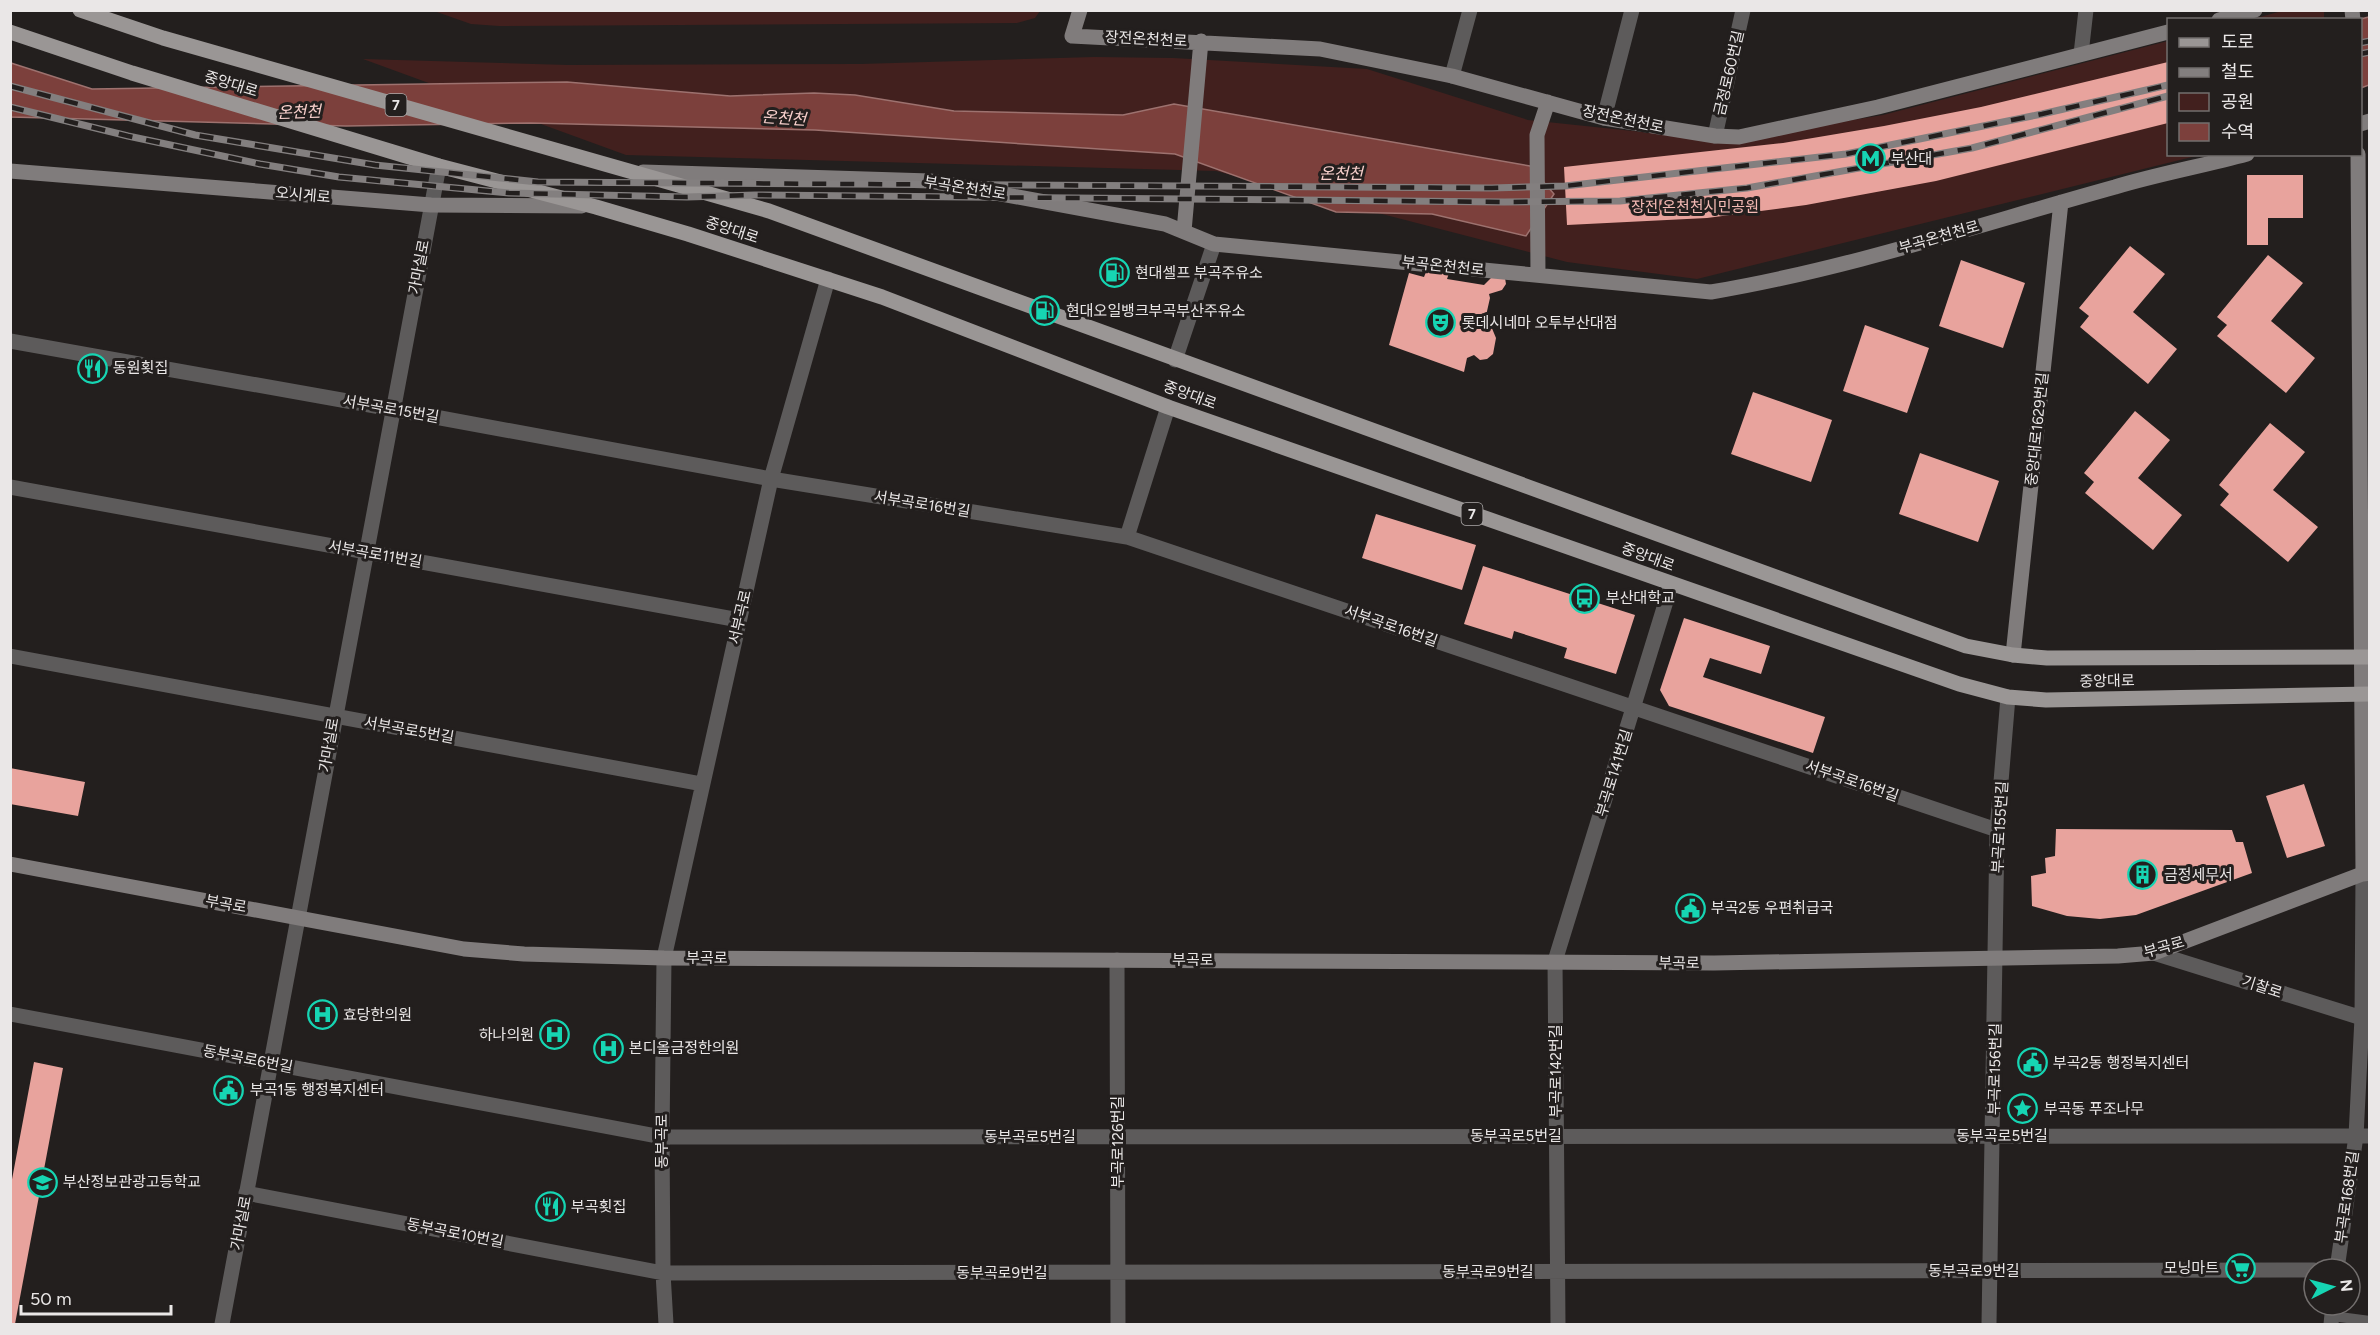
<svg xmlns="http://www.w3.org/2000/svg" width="2380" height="1335" font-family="Figtree,'Noto Sans KR',sans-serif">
  <rect width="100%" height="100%" fill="#231f1e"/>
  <path fill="#42201e" d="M434,11H1040L1035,18L1017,23L499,26L471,24Z
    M2282,11H2324V19L2249,20Z
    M2168,41V154L2200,155L1697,279L1567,262L1216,171L626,155L363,59L568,65L861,64L1094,57L1173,58L1367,69L1528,120L1690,137H1750L1883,115Z"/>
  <path fill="#7c403c" stroke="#9d726f" stroke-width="1.5" d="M2369,17V85L2361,88L2360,20H2356Z
    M11,63L92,89L567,82L730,96L814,93L855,95L954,111L1123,115L1174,104L1530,166L1554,194L1526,236L1432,214L1336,212L1175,154L815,130L531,123L346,126L11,117Z"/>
  <path fill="#e8a39d" d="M2168,62V123L1936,181L1806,205L1707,218L1567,225L1564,167L1783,143L1884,126L1981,107Z
    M2247,175H2303V218H2268V245H2247Z
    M2130,246L2165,274L2133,312L2177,349L2148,384L2080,327L2089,316L2079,308Z
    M2268,255L2303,283L2271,321L2315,358L2286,393L2217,336L2227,325L2217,317Z
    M1961,260L2025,283L2003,348L1939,326Z
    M1426,272L1449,273L1447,279L1484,285L1492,277L1505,278L1506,284L1502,290L1489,294L1490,298L1485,320L1491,326L1496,338L1493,354L1487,359L1480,360L1474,355L1467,358L1464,372L1389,345L1409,273L1424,277Z
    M1865,325L1929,348L1907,413L1843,391Z
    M1753,392L1832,420L1811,482L1731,454Z
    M2135,411L2170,440L2138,478L2182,515L2153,550L2085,493L2094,482L2084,473Z
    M2270,423L2305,452L2273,490L2318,527L2288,562L2220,505L2229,494L2219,485Z
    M1920,453L1999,481L1978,542L1899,514Z
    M1376,514L1476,545L1462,590L1362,558Z
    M1483,566L1635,615L1616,674L1564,658L1567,648L1514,631L1512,639L1464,624Z
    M1684,618L1770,646L1761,674L1710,658L1703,677L1825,717L1813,753L1669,706L1660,690Z
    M10,768L85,782L78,816L10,804Z
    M2304,784L2325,846L2287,858L2266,796Z
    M2056,829L2232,830L2236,842H2243L2252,873L2136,915L2100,919L2067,916L2032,906L2031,876L2046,873L2045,858L2055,856Z
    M34,1062L63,1068L15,1324H10V1190Z"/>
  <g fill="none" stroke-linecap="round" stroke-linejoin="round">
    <path stroke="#5d5b5b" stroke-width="10" d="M2332,1316L2370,1321"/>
    <path stroke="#5d5b5b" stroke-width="15" d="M2081,54L2086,10
      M1452,76L1470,10
      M1604,118L1632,10
      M1715,136L1743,10
      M10,341L392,409L771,479L1127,537L1997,830
      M1175,360L1214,244
      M10,487L739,620
      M1127,537L1168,407
      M10,656L702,784
      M2154,953L2362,1018H2370
      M1117,960L1118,1324
      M10,1014L662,1137L2370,1136
      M246,1193L663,1273L2314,1270
      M2337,1269L2356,1136L2362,1018L2363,874
      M222,1324L439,166
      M666,1324L663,1273L662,1137L664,958L771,479L828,279
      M1558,1324L1555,961L1671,585
      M1989,1324L1997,830L2008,697
      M2331,1324L2333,1305"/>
    <path stroke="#807c7c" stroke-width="15" d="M1080,10L1072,36L1320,49L1452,76L1604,118L1715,136L1739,137L1878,107L2168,32
      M2352,10L2353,20
      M2219,20L2255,10
      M2360,124L2370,121
      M2358,154L2363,874L2370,873
      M10,171L431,205L582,206
      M643,172L930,181L1165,224L1214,244L1711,292C1848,269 1981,224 2115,187C2158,174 2203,166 2247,154
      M1184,231L1201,41
      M1538,275L1537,135L1548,102
      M2013,655L2061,202
      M10,864L464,949L524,954L664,958L1714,963L2118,956L2154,953L2370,871"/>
    <path stroke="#9a9695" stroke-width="15" d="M80,10L163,38L769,211L1966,646L2013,655L2047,658L2370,657
      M10,32L132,73L439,166L596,207L688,234L882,297L1168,407L1959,684L2008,697L2046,700L2370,694"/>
    <defs>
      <path id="rail" d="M2360,43L2370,41
        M2360,54L2370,52
        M10,86L195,135L375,165L538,182L1492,188L1565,186L1846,154L2042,114L2168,85
        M10,107L128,136L260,164L339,177L509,193L687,197L755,195L1504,202L1620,201L1747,188L1972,148L2168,96"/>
    </defs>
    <use href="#rail" stroke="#837f7f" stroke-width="7"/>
    <use href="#rail" stroke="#231f1e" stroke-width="4.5" stroke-dasharray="14" stroke-linecap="butt"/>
  </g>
  <defs>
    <symbol id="metro-ring" viewBox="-11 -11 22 22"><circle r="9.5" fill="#231f1e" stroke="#16d5b3" stroke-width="1.5"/><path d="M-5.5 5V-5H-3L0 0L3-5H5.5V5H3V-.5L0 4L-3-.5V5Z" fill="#16d5b3"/></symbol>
    <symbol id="fuel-ring" viewBox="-11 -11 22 22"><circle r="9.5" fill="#231f1e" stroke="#16d5b3" stroke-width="1.5"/><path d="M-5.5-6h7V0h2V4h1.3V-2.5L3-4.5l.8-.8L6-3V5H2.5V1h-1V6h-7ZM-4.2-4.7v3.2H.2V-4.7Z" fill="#16d5b3"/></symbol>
    <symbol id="theatre-ring" viewBox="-11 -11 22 22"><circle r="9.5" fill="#231f1e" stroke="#16d5b3" stroke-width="1.5"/><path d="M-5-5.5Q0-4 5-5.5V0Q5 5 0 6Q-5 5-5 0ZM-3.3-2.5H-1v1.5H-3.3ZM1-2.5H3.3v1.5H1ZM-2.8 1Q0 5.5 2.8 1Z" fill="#16d5b3"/></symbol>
    <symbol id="restaurant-ring" viewBox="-11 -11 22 22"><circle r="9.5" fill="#231f1e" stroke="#16d5b3" stroke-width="1.5"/><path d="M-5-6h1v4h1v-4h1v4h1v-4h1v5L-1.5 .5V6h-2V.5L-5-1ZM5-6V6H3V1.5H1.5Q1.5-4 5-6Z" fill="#16d5b3"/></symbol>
    <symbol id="bus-ring" viewBox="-11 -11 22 22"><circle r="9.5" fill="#231f1e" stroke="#16d5b3" stroke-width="1.5"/><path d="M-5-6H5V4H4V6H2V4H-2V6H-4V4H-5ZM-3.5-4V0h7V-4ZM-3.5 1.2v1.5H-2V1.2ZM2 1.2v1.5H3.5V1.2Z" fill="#16d5b3"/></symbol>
    <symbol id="building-ring" viewBox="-11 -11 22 22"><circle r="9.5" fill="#231f1e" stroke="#16d5b3" stroke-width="1.5"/><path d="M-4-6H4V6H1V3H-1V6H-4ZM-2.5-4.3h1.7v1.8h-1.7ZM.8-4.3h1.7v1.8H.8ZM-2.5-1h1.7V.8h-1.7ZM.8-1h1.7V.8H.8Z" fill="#16d5b3"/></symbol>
    <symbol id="civic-ring" viewBox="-11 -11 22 22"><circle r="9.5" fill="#231f1e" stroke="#16d5b3" stroke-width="1.5"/><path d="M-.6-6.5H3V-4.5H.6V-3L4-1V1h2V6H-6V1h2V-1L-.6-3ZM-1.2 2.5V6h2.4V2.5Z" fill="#16d5b3"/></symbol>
    <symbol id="hospital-ring" viewBox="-11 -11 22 22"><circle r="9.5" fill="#231f1e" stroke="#16d5b3" stroke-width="1.5"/><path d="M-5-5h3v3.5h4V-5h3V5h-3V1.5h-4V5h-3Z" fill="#16d5b3"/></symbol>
    <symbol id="sight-ring" viewBox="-11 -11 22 22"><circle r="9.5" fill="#231f1e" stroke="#16d5b3" stroke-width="1.5"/><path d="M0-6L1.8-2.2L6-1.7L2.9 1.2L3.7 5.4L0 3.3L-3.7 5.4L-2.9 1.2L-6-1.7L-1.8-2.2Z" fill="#16d5b3"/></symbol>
    <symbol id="school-ring" viewBox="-11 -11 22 22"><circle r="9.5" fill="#231f1e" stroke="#16d5b3" stroke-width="1.5"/><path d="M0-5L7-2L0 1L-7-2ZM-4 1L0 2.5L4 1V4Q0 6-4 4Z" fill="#16d5b3"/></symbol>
    <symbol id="supermarket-ring" viewBox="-11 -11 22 22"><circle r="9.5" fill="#231f1e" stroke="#16d5b3" stroke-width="1.5"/><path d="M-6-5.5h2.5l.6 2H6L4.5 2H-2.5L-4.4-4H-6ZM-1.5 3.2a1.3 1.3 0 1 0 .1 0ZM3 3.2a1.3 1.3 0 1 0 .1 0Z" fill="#16d5b3"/></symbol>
  </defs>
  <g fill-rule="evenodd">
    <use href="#metro-ring" x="1854" y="142" width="33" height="33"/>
    <use href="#fuel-ring" x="1098" y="256" width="33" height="33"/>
    <use href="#fuel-ring" x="1028" y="294" width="33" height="33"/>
    <use href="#theatre-ring" x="1424" y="306" width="33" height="33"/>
    <use href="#restaurant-ring" x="76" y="352" width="33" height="33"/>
    <use href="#bus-ring" x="1568" y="582" width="33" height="33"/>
    <use href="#building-ring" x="2126" y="858" width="33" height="33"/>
    <use href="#civic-ring" x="1674" y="892" width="33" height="33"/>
    <use href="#hospital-ring" x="306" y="998" width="33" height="33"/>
    <use href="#hospital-ring" x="538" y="1018" width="33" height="33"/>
    <use href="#hospital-ring" x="592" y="1032" width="33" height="33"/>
    <use href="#civic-ring" x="2016" y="1046" width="33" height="33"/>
    <use href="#civic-ring" x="212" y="1074" width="33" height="33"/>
    <use href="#sight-ring" x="2006" y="1092" width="33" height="33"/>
    <use href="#school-ring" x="26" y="1166" width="33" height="33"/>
    <use href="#restaurant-ring" x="534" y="1190" width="33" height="33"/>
    <use href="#supermarket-ring" x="2224" y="1252" width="33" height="33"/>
  </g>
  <g text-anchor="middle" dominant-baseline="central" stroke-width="6" stroke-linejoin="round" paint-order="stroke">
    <g fill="#231f1e" stroke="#aeabab" stroke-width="1.5">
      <rect x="385.5" y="94" width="21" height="22" rx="4.5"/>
      <rect x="1461.5" y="503" width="21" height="22" rx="4.5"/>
    </g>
    <g font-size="14" font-weight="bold" fill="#eae7e7">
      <text x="396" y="105">7</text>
      <text x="1472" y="514">7</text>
    </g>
    <g font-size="15" fill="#eae7e7" stroke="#231f1e">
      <text transform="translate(1146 39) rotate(3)">장전온천천로</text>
      <text transform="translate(1729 73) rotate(-77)">금정로60번길</text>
      <text transform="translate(231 84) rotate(17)">중앙대로</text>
      <text transform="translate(1623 119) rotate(12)">장전온천천로</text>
      <text transform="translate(965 188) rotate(9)">부곡온천천로</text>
      <text transform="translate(303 195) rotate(5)">오시게로</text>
      <text transform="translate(732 230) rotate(18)">중앙대로</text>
      <text transform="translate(1939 237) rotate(-16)">부곡온천천로</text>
      <text transform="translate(1443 266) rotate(6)">부곡온천천로</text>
      <text transform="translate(419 267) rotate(-79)">가마실로</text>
      <text transform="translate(1190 395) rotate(20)">중앙대로</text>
      <text transform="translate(391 409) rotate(10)">서부곡로15번길</text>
      <text transform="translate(2037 429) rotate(-84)">중앙대로1629번길</text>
      <text transform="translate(922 504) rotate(9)">서부곡로16번길</text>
      <text transform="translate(375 554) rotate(10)">서부곡로11번길</text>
      <text transform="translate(1648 557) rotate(20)">중앙대로</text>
      <text transform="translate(740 617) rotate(-77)">서부곡로</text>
      <text transform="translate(1391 626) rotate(19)">서부곡로16번길</text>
      <text transform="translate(2107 681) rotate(-1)">중앙대로</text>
      <text transform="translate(409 730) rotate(10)">서부곡로5번길</text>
      <text transform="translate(329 745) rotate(-80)">가마실로</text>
      <text transform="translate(1614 773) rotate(-73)">부곡로141번길</text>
      <text transform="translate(1852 781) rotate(19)">서부곡로16번길</text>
      <text transform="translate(2000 827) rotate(-87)">부곡로155번길</text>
      <text transform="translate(226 904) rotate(10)">부곡로</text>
      <text transform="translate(2164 947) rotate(-16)">부곡로</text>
      <text x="707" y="958">부곡로</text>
      <text x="1193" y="960">부곡로</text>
      <text transform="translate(1679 963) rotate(1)">부곡로</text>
      <text transform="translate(2262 987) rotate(18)">기찰로</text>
      <text transform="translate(248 1059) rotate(11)">동부곡로6번길</text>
      <text transform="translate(1995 1069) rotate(-89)">부곡로156번길</text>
      <text transform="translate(1556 1071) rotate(-90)">부곡로142번길</text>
      <text x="1516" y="1136">동부곡로5번길</text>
      <text x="2002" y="1136">동부곡로5번길</text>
      <text x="1030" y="1137">동부곡로5번길</text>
      <text transform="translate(662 1141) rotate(-90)">동부곡로</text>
      <text transform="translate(1118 1142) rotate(-90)">부곡로126번길</text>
      <text transform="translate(2347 1197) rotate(-82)">부곡로168번길</text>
      <text transform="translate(241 1223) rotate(-79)">가마실로</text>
      <text transform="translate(455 1233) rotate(11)">동부곡로10번길</text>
      <text x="1974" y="1271">동부곡로9번길</text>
      <text x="1488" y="1272">동부곡로9번길</text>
      <text x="1002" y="1273">동부곡로9번길</text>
    </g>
    <g font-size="15" fill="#eae7e7" stroke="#231f1e" text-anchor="start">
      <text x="1891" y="159">부산대</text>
      <text x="1135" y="273">현대셀프 부곡주유소</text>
      <text x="1066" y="311">현대오일뱅크부곡부산주유소</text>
      <text x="1462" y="323">롯데시네마 오투부산대점</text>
      <text x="113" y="368">동원횟집</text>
      <text x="1606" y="598">부산대학교</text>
      <text x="2164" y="875">금정세무서</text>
      <text x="1711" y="908">부곡2동 우편취급국</text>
      <text x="343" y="1015">효당한의원</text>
      <text x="534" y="1035" text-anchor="end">하나의원</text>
      <text x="629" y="1048">본디올금정한의원</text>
      <text x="2053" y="1063">부곡2동 행정복지센터</text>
      <text x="250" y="1090">부곡1동 행정복지센터</text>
      <text x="2044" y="1109">부곡동 푸조나무</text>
      <text x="63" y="1182">부산정보관광고등학교</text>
      <text x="571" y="1207">부곡횟집</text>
      <text x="2219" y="1268" text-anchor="end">모닝마트</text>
    </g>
    <g font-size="15" fill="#f4bab4" stroke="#231f1e">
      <text x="1695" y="207">장전 온천천시민공원</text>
    </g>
    <g font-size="16" font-style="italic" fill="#f8d0cc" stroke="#231f1e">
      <text transform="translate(299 112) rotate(-2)">온천천</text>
      <text transform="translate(784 118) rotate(4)">온천천</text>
      <text x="1341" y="173">온천천</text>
    </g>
  </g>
  <rect width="2380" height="1335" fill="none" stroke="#eae7e7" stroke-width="24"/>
  <rect x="2167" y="18" width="195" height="138" fill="#231f1e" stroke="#736f6e" stroke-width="1.5"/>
  <rect x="2179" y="38" width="30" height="9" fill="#9a9695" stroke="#736f6e" stroke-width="1.5"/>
  <text x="2221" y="48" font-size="18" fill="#eae7e7">도로</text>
  <rect x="2179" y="68" width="30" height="9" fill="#837f7f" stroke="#736f6e" stroke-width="1.5"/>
  <text x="2221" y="78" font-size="18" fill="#eae7e7">철도</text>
  <rect x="2179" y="93" width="30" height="18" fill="#42201e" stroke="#736f6e" stroke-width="1.5"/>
  <text x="2221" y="108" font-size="18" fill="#eae7e7">공원</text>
  <rect x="2179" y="123" width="30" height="18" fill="#7c403c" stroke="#736f6e" stroke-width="1.5"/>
  <text x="2221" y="138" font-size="18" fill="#eae7e7">수역</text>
  <g transform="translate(2332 1287) rotate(84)"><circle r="28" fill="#231f1e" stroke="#736f6e" stroke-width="1.5"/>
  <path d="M0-4.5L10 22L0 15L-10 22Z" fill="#16d5b3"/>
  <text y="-9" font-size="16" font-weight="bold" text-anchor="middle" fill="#eae7e7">N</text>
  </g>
  <path d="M21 1305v9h150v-9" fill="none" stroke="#eae7e7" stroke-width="3"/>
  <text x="30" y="1305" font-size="18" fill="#eae7e7" stroke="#231f1e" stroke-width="4.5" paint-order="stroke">50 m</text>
</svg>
